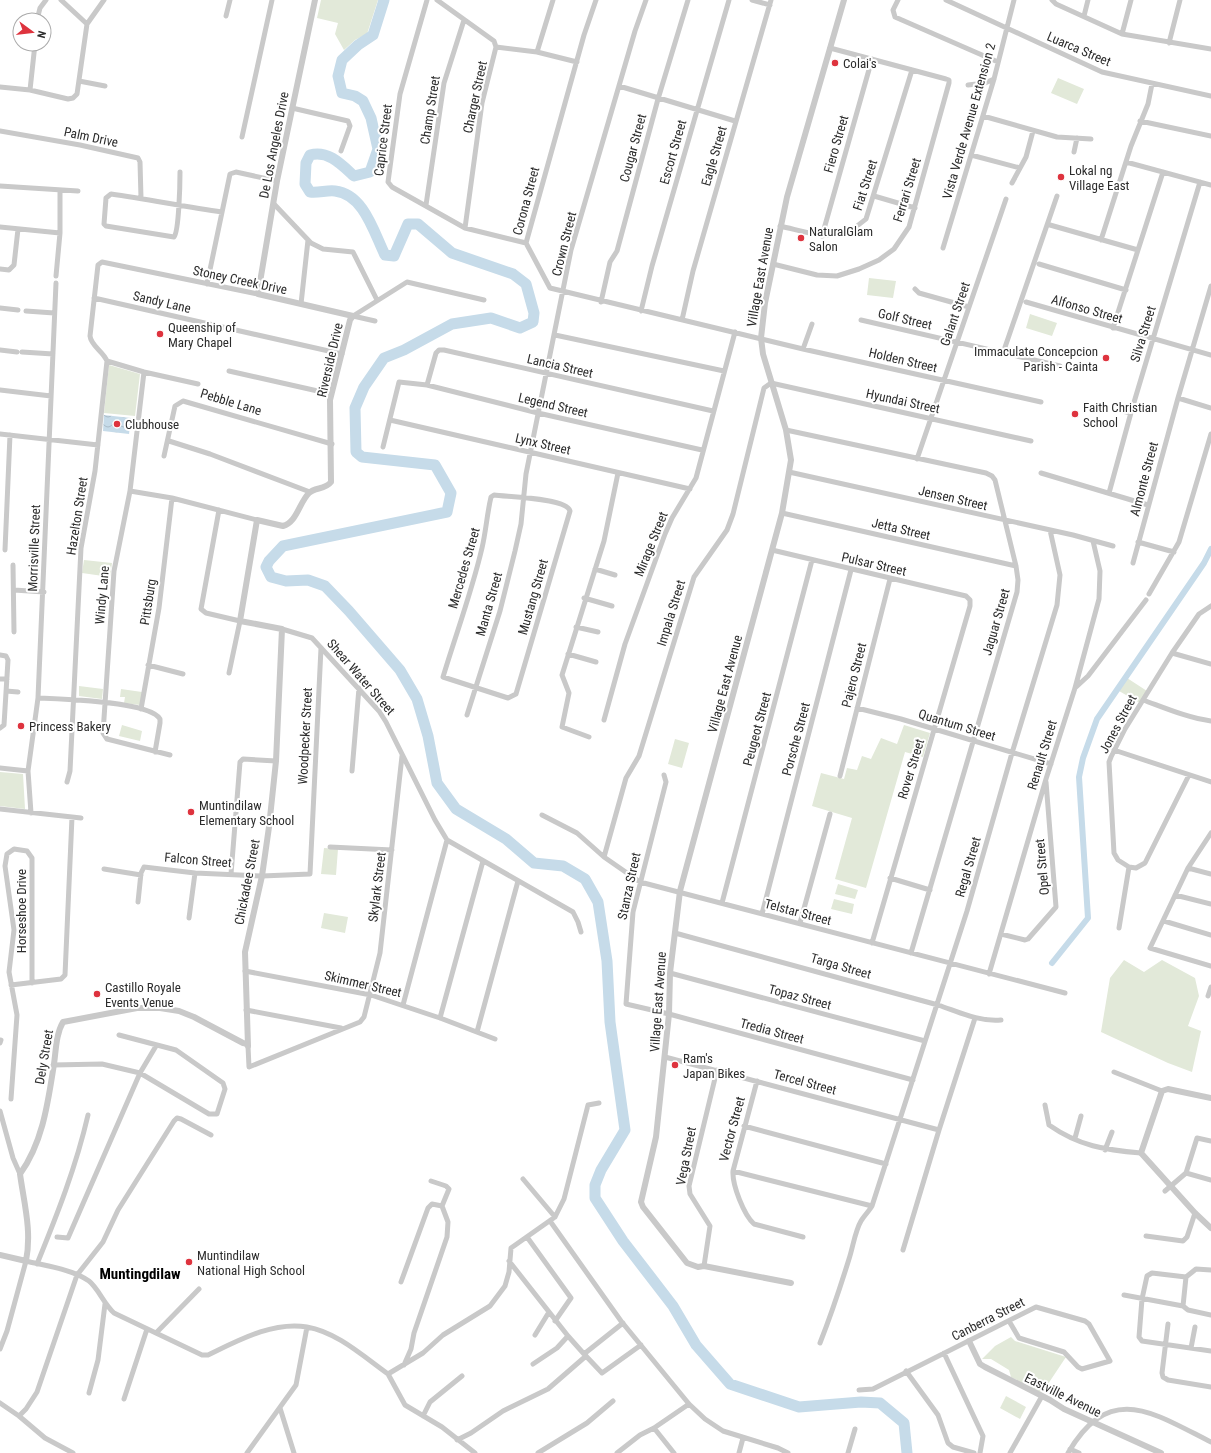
<svg xmlns="http://www.w3.org/2000/svg" width="1211" height="1453" font-family="'Roboto Condensed',sans-serif">
  <defs>
    <pattern id="water-waves" width="16" height="10" patternUnits="userSpaceOnUse"><rect width="16" height="10" fill="#c6dbe9"/><path d="M0 5q4-4 8 0t8 0" fill="none" stroke="#aabcc8"/></pattern>
  </defs>
  <rect width="100%" height="100%" fill="#fff"/>
  <path fill="#e2e9d9" d="M321,0H378L367,34L355,40L344,50L335,34L338,23L317,18Z
    M1058,78L1084,89L1077,104L1051,93Z
    M869,278L896,281L893,298L867,295Z
    M1030,314L1057,323L1052,336L1026,328Z
    M109,365L140,374L135,416L104,413Z
    M84,560L112,563L110,577L82,573Z
    M1127,678L1147,691L1140,703L1119,691Z
    M79,686L103,689L102,699L79,696Z
    M121,689L142,692L140,705L124,703L125,697H120Z
    M122,725L142,731L140,741L119,736Z
    M904,725L930,733L923,757L905,752L866,888L835,879L852,818L812,806L821,773L844,779L847,768L857,770L862,756L871,759L881,738L897,744Z
    M675,739L689,743L682,768L668,764Z
    M0,772L23,774L25,809L0,806Z
    M324,848L338,849L336,875L321,874Z
    M838,884L858,890L855,899L835,894Z
    M834,899L854,904L852,914L831,909Z
    M324,913L348,917L345,933L321,928Z
    M1124,960L1144,972L1162,960L1195,978L1199,996L1188,1026L1201,1031L1192,1072L1168,1063L1101,1032L1110,978Z
    M1011,1337L1015,1341L1066,1357L1042,1393L1011,1377L1009,1370L991,1359H982L995,1346Z
    M1006,1396L1026,1407L1020,1419L1000,1408Z"/>
  <path fill="url(#water-waves)" d="M104,415L131,418L129,434L103,431Z"/>
  <g fill="none" stroke-linecap="round" stroke-linejoin="round">
    <path stroke="#c6dbe9" stroke-width="6" d="M1052,963L1088,918L1079,777L1083,758L1097,719L1204,563L1211,549"/>
    <path stroke="#c6dbe9" stroke-width="11" d="M384,0L373,35L358,45L342,60L338,76L342,93L355,96L363,101L371,118L378,149L370,172L354,176C341,164 328,150 310,155L306,163L305,184L310,192C319,193 327,190 335,191C364,194 374,233 385,255L394,256L408,224H418L452,253L513,274L526,284L534,313L533,322L520,328L491,318L452,324L404,350L384,358L364,387L355,408L356,452L362,457L435,465L451,493L447,512L283,546L269,561L266,567L271,577L286,581L308,580L325,586L349,611L400,670L417,699L428,736L437,783L456,809L506,839L534,863L563,866L585,879L598,902L607,961L610,1022L625,1130L601,1170L595,1185V1198L623,1241L673,1306L696,1345L730,1384L799,1407L861,1402L880,1403L904,1423L907,1453"/>
    <path stroke="#c9c9c9" stroke-width="5" d="M61,0L87,24
      M427,0L400,94L388,182L392,187L465,228L526,243
      M437,0L494,41L496,47L482,103L465,228
      M553,0L537,52L577,62
      M596,0L584,35L526,243L550,288L803,349L1041,402
      M752,0L770,5
      M898,0L893,10L895,17L998,62
      M946,0L1102,72L1211,96
      M1052,0L1056,4L1122,34L1211,49
      M226,16L230,0
      M1084,16L1088,0
      M37,20L40,8L46,0
      M1122,34L1131,0
      M1169,43L1180,0
      M496,47L537,52
      M79,81L105,86
      M968,85L985,83L994,79
      M619,86L735,121
      M0,87L30,90L68,99L73,98L77,94L87,24L104,0
      M30,90L35,44
      M292,108L348,121L350,126L341,151
      M983,116L1057,137L1091,139
      M1140,121L1211,136
      M0,131L80,145L138,158L140,162L141,198
      M242,137L272,0
      M1074,152L1077,138
      M971,155L1020,168
      M1126,162L1211,185
      M180,172C180,183 179,231 174,237L106,226L104,224L106,198L111,194C148,199 185,207 222,212
      M1012,183L1026,157L1033,131
      M0,186L78,191
      M874,196L915,208
      M274,204L311,243L323,249L353,252L377,300
      M426,205L444,83L464,20
      M1050,225L1138,250
      M780,226C815,234 837,245 866,219L912,70
      M0,227L60,233
      M822,236L872,59
      M1101,240L1131,146L1148,104L1152,84
      M943,248L994,79L1014,0
      M773,264L817,275L837,276L859,269L879,260L894,249L909,227L949,83V80L946,79L830,48
      M1039,264L1126,290
      M0,269L9,270L14,265L18,229
      M56,276L60,233V190
      M207,284L230,174L236,172L277,181
      M915,289L919,293L969,307
      M94,298L342,354
      M601,302L610,262L617,251L658,99L688,0
      M1026,302L1211,355
      M301,304L308,240
      M0,308L18,310
      M26,311L54,313
      M641,311L652,266L729,0
      M353,316L407,282L484,300
      M353,316L375,321
      M682,320L693,271L771,0
      M861,320L1060,366
      M1113,328L1163,172
      M555,335L724,371
      M803,349L812,324
      M0,350L17,352
      M22,352L53,354
      M1003,353L1057,196
      M107,361L144,372L198,384
      M229,371L331,394
      M144,372L130,491L114,571L103,733L107,739L170,755
      M427,385L436,353L439,350H444L713,411
      M0,390L51,396
      M1178,398L1211,408
      M1118,410L1131,413
      M390,420L690,489
      M786,430L986,473L992,476L995,480L1016,566L1018,580L1017,592L911,953
      M0,434L98,445
      M169,441L210,454L310,492
      M383,447L399,382L427,385L538,413L702,450
      M164,456L175,406L183,401L332,444
      M917,459L1006,199
      M789,472L1073,535L1113,546
      M1041,473L1148,505
      M130,491L172,498L257,520
      M1109,493L1132,409L1200,182
      M494,495C508,497 567,498 570,511L516,694L508,698L443,677C456,634 472,591 482,548C486,531 487,514 491,497Z
      M219,510L201,609L206,613L240,621L229,673
      M782,513L1016,566
      M1138,542L1174,552
      M5,550L10,435
      M772,550L966,596L970,600V606L872,943
      M1133,563L1178,398L1211,286
      M13,565L14,632
      M595,569L615,575
      M14,590L44,592
      M1149,594L1179,542L1211,434
      M584,598L612,606
      M576,627L598,632
      M282,629L312,638L379,711L386,722L435,820L447,840L573,912L578,922L581,932
      M1172,653L1211,664
      M568,654L596,662
      M0,655L6,656L8,660L4,725L0,728
      M148,665L183,674
      M0,679H7
      M1075,688L1088,676L1146,600
      M6,691L18,692
      M38,698C60,699 149,701 160,719V723L155,752
      M1143,700C1165,708 1188,718 1211,721
      M857,708L901,719L1051,764
      M141,709L159,608L172,498
      M467,715L500,611L515,551L521,524L526,474L571,250L635,31L646,0
      M604,720L625,644L665,534L672,518L696,478L735,332
      M589,737L562,727L569,693L562,675L604,541L618,473
      M1114,750L1211,782
      M0,768L28,771
      M352,771L359,688
      M664,775L666,782L633,912L626,1004L669,1014L913,1080
      M840,776L890,579
      M67,782L70,771L81,548L95,471L107,361C103,351 91,346 90,336L98,265L102,262L258,294
      M0,809L81,818
      M31,813L28,771L38,698L56,283
      M542,815L577,833L604,857L640,882L1065,993
      M1211,833L1188,868L1150,948L1211,966
      M330,847L392,850
      M604,857L626,778L639,756L694,577L727,530L733,514L764,388L771,383L1031,441
      M1129,867L1136,868L1145,863L1189,775
      M1188,868L1211,874
      M104,869L141,875
      M231,874L240,762L243,759L276,761
      M890,878L930,890
      M1175,895L1211,904
      M138,902L141,873L144,867L195,873L262,876L310,874L321,648
      M722,903L812,560
      M762,914L851,570
      M189,918L195,873
      M1164,921L1211,935
      M800,923L830,814
      M1119,928L1129,867L1118,860L1114,853L1109,762L1111,757L1125,729L1172,653L1199,614L1211,606
      M675,933L938,1005C959,1012 979,1022 1001,1020
      M1001,934L1025,940L1028,939L1056,907L1046,782
      M245,971L371,995L440,1018L495,1039
      M670,973L925,1041
      M989,974L1046,779L1075,688L1099,599L1100,571L1093,541
      M11,985L61,979L65,975L72,817
      M1208,996L1211,987
      M403,1005L447,840
      M246,1010L341,1028
      M440,1018L483,861
      M477,1032L518,881
      M0,1043L1,1040
      M245,1044L248,1046L249,1067L360,1022L364,1017L380,953L402,756
      M665,1057L939,1130
      M53,1065L102,1064L140,1073L209,1114H217L225,1089L223,1083L176,1050L119,1035
      M1114,1072L1162,1091
      M757,1081L733,1171C732,1185 744,1215 754,1224L803,1237
      M11,1099L17,1015L9,972L14,930L5,866L7,854L14,849L27,851L32,858V983
      M1045,1105L1049,1125C1079,1146 1105,1150 1141,1153
      M0,1111L13,1158L20,1174
      M744,1126L886,1164
      M1075,1138L1081,1116
      M1105,1150L1112,1132
      M733,1171L872,1206
      M1186,1173L1211,1180
      M523,1179L555,1217
      M1165,1191L1186,1173L1197,1138L1211,1141
      M550,1221L621,1321L689,1404L705,1419L723,1431L778,1448L788,1453
      M1146,1236L1183,1241L1187,1237L1195,1213
      M57,1237L68,1238L140,1073L156,1046
      M527,1237L571,1298L555,1321
      M903,1250L939,1130L975,1018
      M509,1261L568,1336L557,1348L533,1364
      M37,1264C57,1215 76,1167 88,1115
      M704,1266L710,1226L690,1194L689,1186L717,1070
      M1186,1277L1152,1273L1147,1276L1142,1299L1139,1337L1142,1341L1211,1351
      M1186,1277L1196,1269L1211,1270
      M401,1282L428,1208L432,1204L442,1206
      M1124,1295L1183,1306L1188,1310L1211,1315
      M1183,1306L1186,1277
      M1168,1324L1162,1373L1163,1377L1168,1380L1211,1387
      M156,1333L199,1289
      M535,1335L549,1312
      M568,1336L584,1354L623,1323
      M820,1343C831,1315 840,1288 849,1259C853,1247 855,1231 861,1221C864,1216 869,1211 872,1206L967,911L1012,753L1057,605L1060,575L1050,530
      M1191,1348L1195,1327
      M0,1349L7,1331L26,1261C46,1266 72,1269 89,1281C98,1288 104,1304 114,1313L202,1355H208C237,1341 273,1321 307,1327C337,1332 364,1357 388,1374L423,1353L443,1335L490,1306L505,1286L509,1272L511,1248L555,1217L564,1199L588,1105L599,1103
      M944,1353L983,1436L980,1453
      M585,1355L602,1373L641,1345
      M404,1365L411,1349L414,1333L447,1237L448,1222L442,1206L449,1189L446,1186L431,1181
      M906,1371L938,1415L948,1443L953,1447L974,1453
      M388,1374L405,1405L442,1427L475,1453
      M859,1390L873,1389L1036,1307L1085,1321L1089,1324L1110,1361L1082,1369L1078,1367L1064,1352L1019,1338L1009,1321
      M89,1393L98,1360L105,1304
      M124,1399L147,1329
      M0,1403L19,1416L45,1438L73,1453
      M280,1408L294,1453
      M19,1416L26,1409L37,1392L77,1275L103,1242L118,1210L174,1121L177,1118L181,1119L211,1135
      M423,1416L430,1402L462,1376
      M654,1428L689,1404
      M457,1440L471,1433L503,1411L548,1389L586,1356
      M1070,1449L1079,1453
      M247,1453L296,1385L307,1327
      M538,1453L587,1423L613,1401
      M617,1453L640,1435L654,1428L674,1453
      M739,1453L743,1438
      M848,1453L855,1429
      M1010,1453L1042,1396
      M1068,1453C1110,1381 1153,1413 1211,1442"/>
    <path stroke="#c9c9c9" stroke-width="6" d="M248,1046L245,952L262,876L269,827L276,761L282,629L240,621L257,520L283,526C297,522 299,503 309,493C315,487 325,490 331,482L330,400L350,320L353,316L258,294L277,181L315,0
      M1211,1098L1168,1089L1162,1091L1141,1153L1195,1213L1211,1228
      M0,1255L26,1261C32,1231 24,1203 20,1174C43,1142 48,1102 54,1064C56,1050 56,1034 63,1022L137,1008H160L179,1011L194,1017L243,1043
      M791,1283L704,1266L698,1267L687,1263L643,1207L641,1202L656,1137L669,1014L670,973L680,891L782,513L791,460L786,430L763,354L761,338L765,303L787,197L844,0
      M969,1341L980,1364L985,1367L1050,1400L1064,1409L1161,1453"/>
  </g>
  <g fill="#de333e" stroke="#fff" stroke-width="1.5">
    <circle cx="835" cy="63" r="4"/>
    <circle cx="1061" cy="177" r="4"/>
    <circle cx="801" cy="238" r="4"/>
    <circle cx="160" cy="334" r="4"/>
    <circle cx="1106" cy="358" r="4"/>
    <circle cx="1075" cy="414" r="4"/>
    <circle cx="117" cy="424" r="4"/>
    <circle cx="21" cy="726" r="4"/>
    <circle cx="191" cy="812" r="4"/>
    <circle cx="97" cy="994" r="4"/>
    <circle cx="675" cy="1065" r="4"/>
    <circle cx="189" cy="1262" r="4"/>
  </g>
  <g text-anchor="middle" dominant-baseline="central" stroke-width="4" stroke-linejoin="round" paint-order="stroke">
    <g font-size="13" fill="#2c2c2c" stroke="#fff">
      <text transform="translate(1079 49) rotate(23)">Luarca Street</text>
      <text transform="translate(475 97) rotate(-78)">Charger Street</text>
      <text transform="translate(430 110) rotate(-81)">Champ Street</text>
      <text transform="translate(969 121) rotate(-74)">Vista Verde Avenue Extension 2</text>
      <text transform="translate(91 137) rotate(12)">Palm Drive</text>
      <text transform="translate(383 140) rotate(-83)">Caprice Street</text>
      <text transform="translate(836 144) rotate(-74)">Fiero Street</text>
      <text transform="translate(274 145) rotate(-79)">De Los Angeles Drive</text>
      <text transform="translate(633 148) rotate(-75)">Cougar Street</text>
      <text transform="translate(673 152) rotate(-74)">Escort Street</text>
      <text transform="translate(714 156) rotate(-74)">Eagle Street</text>
      <text transform="translate(865 185) rotate(-72)">Fiat Street</text>
      <text transform="translate(907 190) rotate(-73)">Ferrari Street</text>
      <text transform="translate(526 201) rotate(-75)">Corona Street</text>
      <text transform="translate(564 244) rotate(-76)">Crown Street</text>
      <text transform="translate(760 277) rotate(-80)">Village East Avenue</text>
      <text transform="translate(240 280) rotate(12)">Stoney Creek Drive</text>
      <text transform="translate(162 302) rotate(13)">Sandy Lane</text>
      <text transform="translate(1087 309) rotate(16)">Alfonso Street</text>
      <text transform="translate(955 314) rotate(-71)">Galant Street</text>
      <text transform="translate(905 319) rotate(13)">Golf Street</text>
      <text transform="translate(1143 334) rotate(-73)">Silva Street</text>
      <text transform="translate(330 360) rotate(-77)">Riverside Drive</text>
      <text transform="translate(903 360) rotate(13)">Holden Street</text>
      <text transform="translate(560 366) rotate(13)">Lancia Street</text>
      <text transform="translate(903 401) rotate(12)">Hyundai Street</text>
      <text transform="translate(231 402) rotate(17)">Pebble Lane</text>
      <text transform="translate(553 405) rotate(13)">Legend Street</text>
      <text transform="translate(543 444) rotate(13)">Lynx Street</text>
      <text transform="translate(1144 479) rotate(-75)">Almonte Street</text>
      <text transform="translate(953 498) rotate(13)">Jensen Street</text>
      <text transform="translate(77 516) rotate(-81)">Hazelton Street</text>
      <text transform="translate(901 529) rotate(13)">Jetta Street</text>
      <text transform="translate(651 544) rotate(-68)">Mirage Street</text>
      <text transform="translate(34 548) rotate(-88)">Morrisville Street</text>
      <text transform="translate(874 564) rotate(13)">Pulsar Street</text>
      <text transform="translate(464 568) rotate(-74)">Mercedes Street</text>
      <text transform="translate(102 595) rotate(-85)">Windy Lane</text>
      <text transform="translate(533 597) rotate(-74)">Mustang Street</text>
      <text transform="translate(148 602) rotate(-81)">Pittsburg</text>
      <text transform="translate(489 604) rotate(-74)">Manta Street</text>
      <text transform="translate(671 613) rotate(-73)">Impala Street</text>
      <text transform="translate(996 622) rotate(-74)">Jaguar Street</text>
      <text transform="translate(854 675) rotate(-76)">Pajero Street</text>
      <text transform="translate(361 677) rotate(49)">Shear Water Street</text>
      <text transform="translate(725 684) rotate(-75)">Village East Avenue</text>
      <text transform="translate(1118 724) rotate(-62)">Jones Street</text>
      <text transform="translate(957 725) rotate(17)">Quantum Street</text>
      <text transform="translate(757 729) rotate(-75)">Peugeot Street</text>
      <text transform="translate(305 736) rotate(-87)">Woodpecker Street</text>
      <text transform="translate(796 739) rotate(-75)">Porsche Street</text>
      <text transform="translate(1042 755) rotate(-73)">Renault Street</text>
      <text transform="translate(911 769) rotate(-73)">Rover Street</text>
      <text transform="translate(198 860) rotate(5)">Falcon Street</text>
      <text transform="translate(968 867) rotate(-74)">Regal Street</text>
      <text transform="translate(1042 867) rotate(-95)">Opel Street</text>
      <text transform="translate(247 882) rotate(-79)">Chickadee Street</text>
      <text transform="translate(629 886) rotate(-78)">Stanza Street</text>
      <text transform="translate(377 887) rotate(-83)">Skylark Street</text>
      <text transform="translate(21 911) rotate(-90)">Horseshoe Drive</text>
      <text transform="translate(798 912) rotate(15)">Telstar Street</text>
      <text transform="translate(841 966) rotate(16)">Targa Street</text>
      <text transform="translate(363 984) rotate(13)">Skimmer Street</text>
      <text transform="translate(800 997) rotate(15)">Topaz Street</text>
      <text transform="translate(658 1002) rotate(-86)">Village East Avenue</text>
      <text transform="translate(772 1031) rotate(15)">Tredia Street</text>
      <text transform="translate(44 1057) rotate(-80)">Dely Street</text>
      <text transform="translate(805 1082) rotate(15)">Tercel Street</text>
      <text transform="translate(732 1129) rotate(-75)">Vector Street</text>
      <text transform="translate(686 1156) rotate(-79)">Vega Street</text>
      <text transform="translate(988 1319) rotate(-27)">Canberra Street</text>
      <text transform="translate(1063 1395) rotate(26)">Eastville Avenue</text>
    </g>
    <g font-size="13" fill="#2c2c2c" stroke="#fff" text-anchor="start">
      <text x="843" y="63">Colai's</text>
      <text x="1069" y="170">Lokal ng<tspan x="1069" dy="15">Village East</tspan></text>
      <text x="809" y="231">NaturalGlam<tspan x="809" dy="15">Salon</tspan></text>
      <text x="168" y="327">Queenship of<tspan x="168" dy="15">Mary Chapel</tspan></text>
      <text x="1098" y="351" text-anchor="end">Immaculate Concepcion<tspan x="1098" dy="15">Parish - Cainta</tspan></text>
      <text x="1083" y="407">Faith Christian<tspan x="1083" dy="15">School</tspan></text>
      <text x="125" y="424">Clubhouse</text>
      <text x="29" y="726">Princess Bakery</text>
      <text x="199" y="805">Muntindilaw<tspan x="199" dy="15">Elementary School</tspan></text>
      <text x="105" y="987">Castillo Royale<tspan x="105" dy="15">Events Venue</tspan></text>
      <text x="683" y="1058">Ram's<tspan x="683" dy="15">Japan Bikes</tspan></text>
      <text x="197" y="1255">Muntindilaw<tspan x="197" dy="15">National High School</tspan></text>
    </g>
    <g font-size="15" font-weight="bold" fill="#000" stroke="#fff">
      <text x="140" y="1274">Muntingdilaw</text>
    </g>
  </g>
  <g transform="translate(32 32) rotate(105)"><circle r="19" fill="#ffffff" stroke="#ababab"/>
  <path d="M0-3L7 15L0 10L-7 15Z" fill="#de333e"/>
  <text y="-6" font-size="11" font-weight="bold" text-anchor="middle" fill="#2c2c2c">N</text>
  </g>
</svg>
